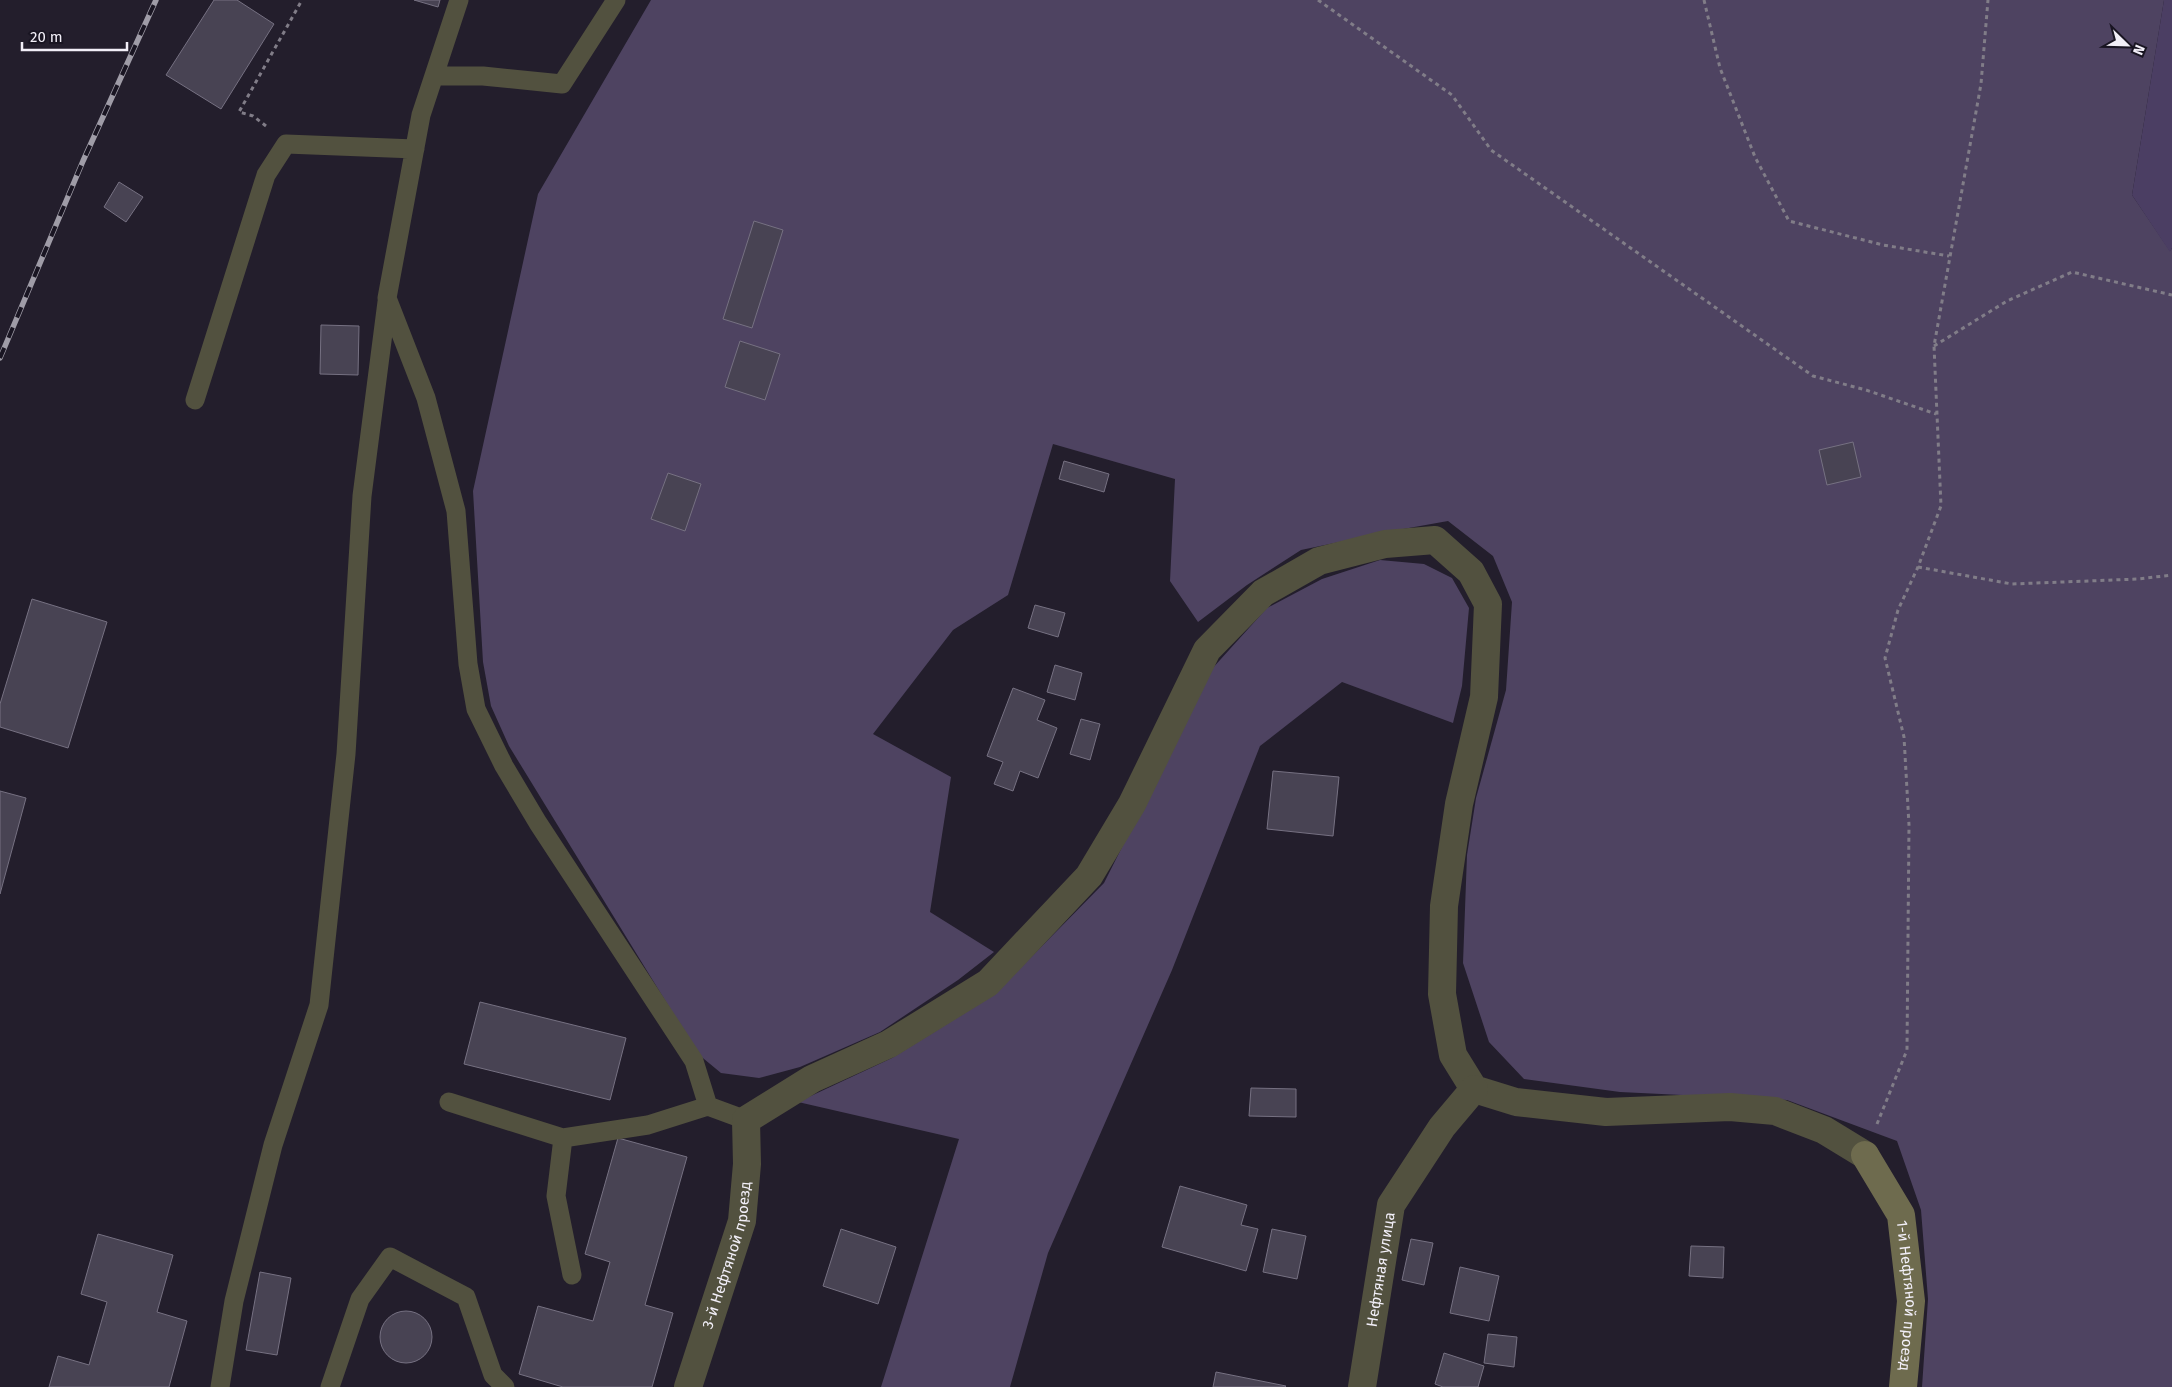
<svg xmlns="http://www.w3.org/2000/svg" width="2172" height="1387" font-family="'Fira Sans',sans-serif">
  <rect width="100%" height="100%" fill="#231e2c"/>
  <path fill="#4e4361" d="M651,0H2164L2132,195L2170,251L2172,248V1387H1922L1928,1299L1921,1210L1897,1141L1787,1100L1620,1092L1524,1079L1489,1042L1463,963L1467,855L1476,798L1506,690L1512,602L1493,556L1448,521L1392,531L1301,550L1247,585L1198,622L1170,581L1175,479L1053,444L1008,595L953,630L873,734L951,777L930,912L994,952L958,980L880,1032L800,1067L759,1078L721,1073L698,1054L509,746L491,706L483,662L473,491L538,194Z
    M1380,560L1424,564L1452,578L1469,608L1462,686L1453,723L1342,682L1260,746L1172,970L1048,1253L1010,1387H881L959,1139L798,1102L892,1058L995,994L1104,883L1211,670L1267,608L1322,579Z"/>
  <path fill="#4b3e63" d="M2164,0H2172V248L2170,252L2132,195Z"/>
  <path fill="#484353" stroke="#767182" d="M214,0H237L274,24L221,109L166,75Z
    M414,0H440L438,7Z
    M119,182L143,197L126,222L104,207Z
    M754,221L783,230L752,328L723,319Z
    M321,325L359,326L358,375L320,374Z
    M740,341L780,354L765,400L725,387Z
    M1853,442L1861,477L1827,485L1819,450Z
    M1064,461L1109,474L1104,492L1059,479Z
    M668,473L701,484L685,531L651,519Z
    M32,599L107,622L68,748L0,727V704Z
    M1035,605L1065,613L1058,637L1028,628Z
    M1055,665L1082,673L1075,700L1047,692Z
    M1013,688L1045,700L1037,720L1057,728L1038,778L1020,771L1013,791L994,784L1003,762L987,756Z
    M1081,719L1100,724L1090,760L1070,754Z
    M1273,771L1339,777L1333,836L1267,829Z
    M0,791L26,798L0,894Z
    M480,1002L626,1038L610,1100L464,1064Z
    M1251,1088L1296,1089V1117L1249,1116Z
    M618,1138L687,1157L645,1305L673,1313L652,1387H563L519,1374L538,1306L593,1321L610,1262L585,1254Z
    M1180,1186L1247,1205L1241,1225L1258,1229L1246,1271L1162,1247Z
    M841,1229L896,1247L878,1304L823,1286Z
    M1272,1229L1306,1236L1297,1279L1263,1272Z
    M98,1234L173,1255L157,1312L187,1321L169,1387H49L58,1356L89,1365L107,1302L81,1294Z
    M1411,1239L1433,1243L1424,1285L1402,1280Z
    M1691,1246L1724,1247L1723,1278L1689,1276Z
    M1460,1267L1499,1276L1489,1321L1450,1313Z
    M260,1272L291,1278L277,1355L246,1350Z
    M380 1337a26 26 0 1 1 52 0a26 26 0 1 1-52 0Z
    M1488,1334L1517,1337L1514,1367L1484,1363Z
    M1444,1353L1484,1366L1478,1387H1443L1435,1384Z
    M1216,1372L1286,1386L1285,1387H1213Z"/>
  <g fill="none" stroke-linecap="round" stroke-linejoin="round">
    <path stroke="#817d88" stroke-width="3" stroke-dasharray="4 4" stroke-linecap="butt" d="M1318,0L1452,95L1491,150L1813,376L1866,390L1936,414
      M1704,0L1720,68L1755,157L1789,221L1883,245L1949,256
      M266,126L253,116L239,112L302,0
      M1934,346L2007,301L2072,272L2172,295
      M1918,567L2012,584L2138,579L2172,575
      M1877,1124L1907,1050L1909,825L1904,737L1885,658L1898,610L1918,567L1941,506L1934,346L1981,84L1988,0"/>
    <path stroke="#52513f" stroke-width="19" d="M459,0L421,115L387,298L426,398L456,511L468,664L476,709L504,766L538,823L694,1061L708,1106L746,1120
      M434,76H483L562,84L616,0
      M195,400L266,175L286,144L415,149
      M449,1102L563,1138L648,1125L708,1106
      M563,1138L556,1196L572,1275
      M220,1387L234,1301L273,1145L319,1005L346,754L362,496L387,302
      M330,1387L360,1299L390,1257L466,1297L493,1375L505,1387"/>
    <g stroke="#52513f" stroke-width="28">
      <path id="s1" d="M688,1387L742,1221L747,1164L746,1120L812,1079L889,1044L988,983L1089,876L1132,804L1207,650L1263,593L1319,561L1385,544L1435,540L1471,572L1488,604L1484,697L1459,804L1444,906L1442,994L1453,1055L1474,1089L1516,1102L1606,1112L1730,1107L1775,1111L1824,1130L1865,1155"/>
      <path id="s2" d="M1362,1387L1391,1205L1442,1127L1474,1089"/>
    </g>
    <path stroke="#6e6b4e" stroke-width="28" id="s3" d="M1865,1155L1901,1215L1911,1301L1903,1387"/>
    <defs>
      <path id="rail" d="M0,358L83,161L156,0"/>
    </defs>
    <use href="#rail" stroke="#9f9ca7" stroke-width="5.5"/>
    <use href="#rail" stroke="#191522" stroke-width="4" stroke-dasharray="11" stroke-linecap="butt"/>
  </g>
  <g text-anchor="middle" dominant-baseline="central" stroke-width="4" stroke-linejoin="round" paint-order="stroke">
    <g font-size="15" fill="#f2eff8" stroke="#191522">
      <text stroke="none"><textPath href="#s1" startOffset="138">3-й Нефтяной проезд</textPath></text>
      <text stroke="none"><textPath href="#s2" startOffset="119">Нефтяная улица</textPath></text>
      <text stroke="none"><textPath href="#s3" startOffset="151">1-й Нефтяной проезд</textPath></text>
    </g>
  </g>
  <g transform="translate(2127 45) rotate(113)" stroke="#191522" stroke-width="4" paint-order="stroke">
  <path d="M0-4L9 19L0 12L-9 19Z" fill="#f2eff8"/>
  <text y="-8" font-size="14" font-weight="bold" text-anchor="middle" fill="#f2eff8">N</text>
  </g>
  <path d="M22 42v8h105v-8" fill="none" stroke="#f2eff8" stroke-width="2.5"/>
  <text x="30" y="42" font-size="15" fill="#f2eff8" stroke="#191522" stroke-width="4" paint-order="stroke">20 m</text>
</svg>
